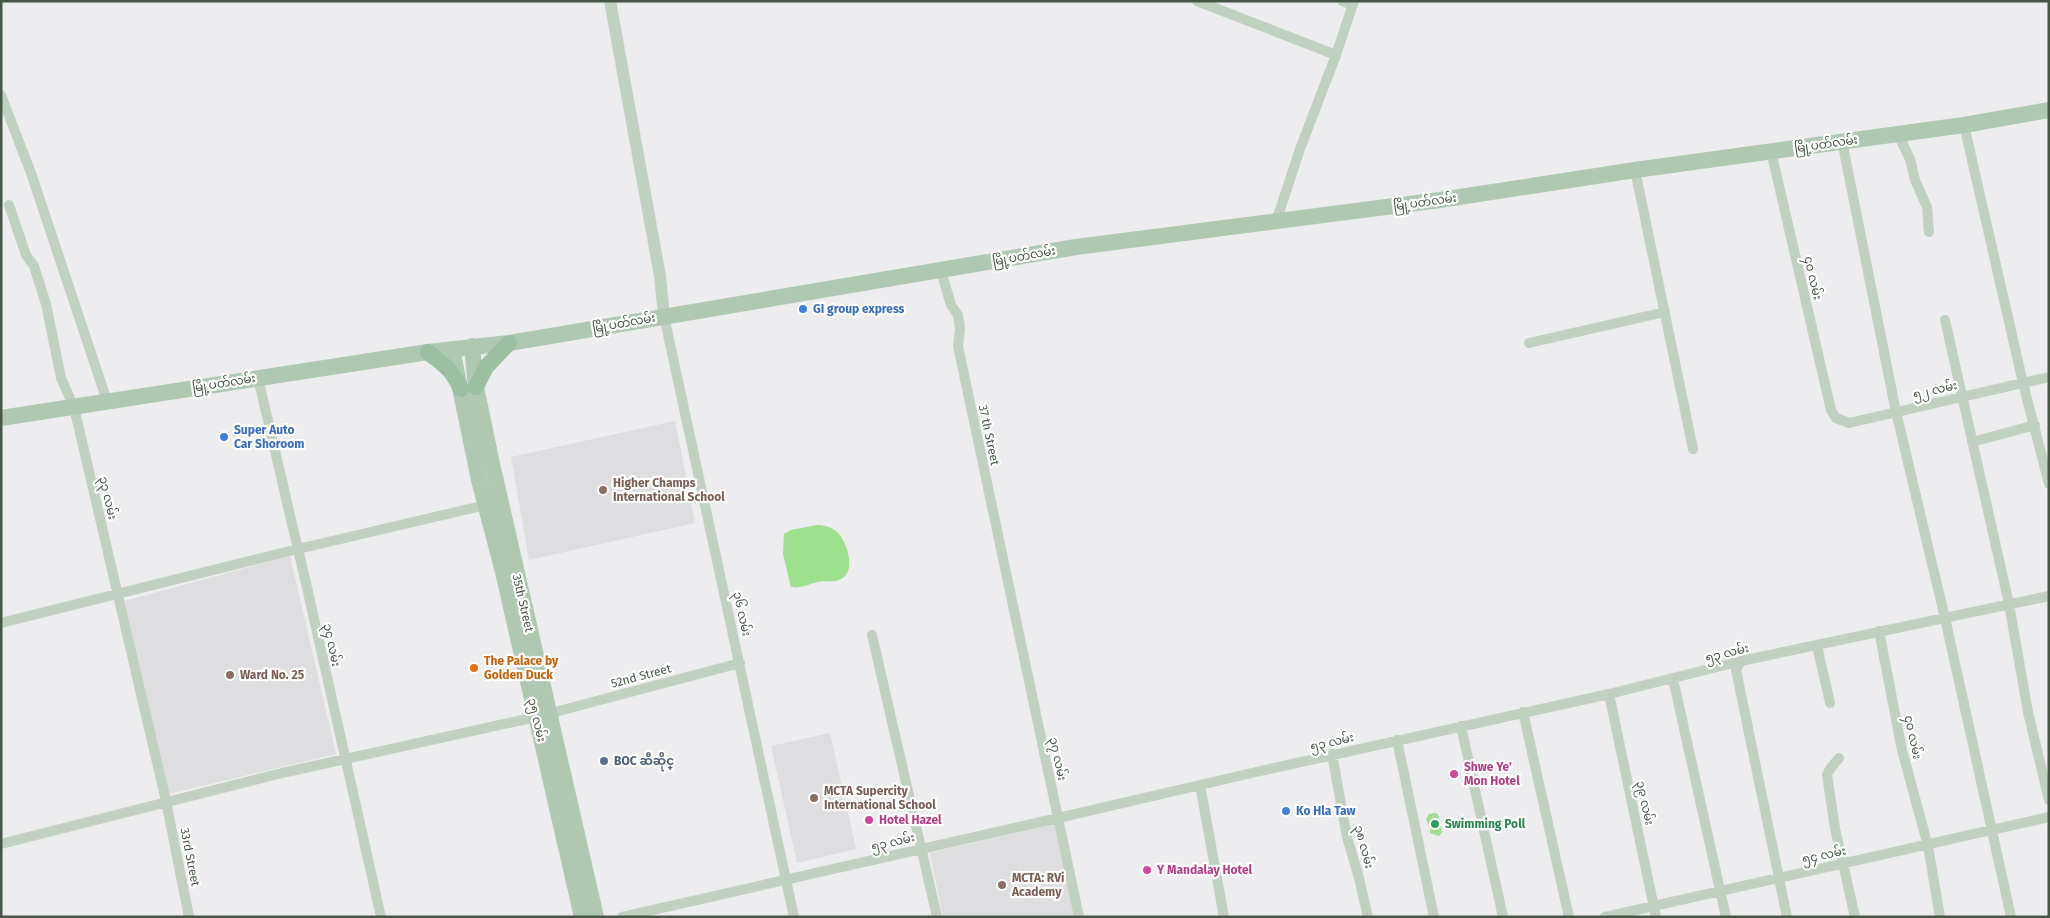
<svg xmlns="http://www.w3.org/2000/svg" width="2050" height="918" font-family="'Fira Sans','Noto Sans Myanmar',sans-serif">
  <rect width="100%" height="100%" fill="#edecee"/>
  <path fill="#dedddf" d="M675,421L695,523L529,560L511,457Z
    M290,556L336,754L168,794L125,601Z
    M830,733L856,849L797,863L771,746Z
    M1054,824L1074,917H943L930,853Z"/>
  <path fill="#9de18f" d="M817,525C825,525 832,527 838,533C847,542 855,568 844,577C836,584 827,580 818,582C809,584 800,589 791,587L783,554L784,534L791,530Z
    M1435,813L1438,814L1442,832L1439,836L1430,833L1431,826L1428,824L1426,819L1429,814Z"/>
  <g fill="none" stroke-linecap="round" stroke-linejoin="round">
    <path stroke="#c0d0c1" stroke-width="10" d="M1197,1L1336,55
      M1342,1L1353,5
      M1,95L31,173L107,401
      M1964,125L2023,383L2049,484
      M1898,134L1910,159L1915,180L1927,207L1929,232
      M1842,141L1896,412L1945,618L2011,917
      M1771,151L1831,410L1836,418L1849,423L2049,377
      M1635,170L1693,449
      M9,205L26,255L34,266L46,304L61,378L74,407L166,801L189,917
      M1276,222L1300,149L1336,55L1354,1
      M941,271L951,305L958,315L960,329L958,346L1079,917
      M664,316L794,917
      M1945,320L2009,604L2028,712L2049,800
      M1529,343L1665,312
      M258,378L308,592L381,917
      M1972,442L2035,425
      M1,623L298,549L486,505
      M1879,631L1902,750L1928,846L1940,917
      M872,635L937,917
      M1817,646L1830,703
      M1741,661L1736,670L1787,917
      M1673,679L1726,917
      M1609,694L1656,917
      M1523,712L1569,917
      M1461,726L1503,917
      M1397,740L1434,917
      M1332,754L1347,837L1359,878L1368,917
      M1839,758L1830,769L1827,775L1835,828L1855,917
      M1200,785L1224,917
      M1,844L282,773L536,717L740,663
      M622,917L1058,818L1256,772L1609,694L1741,661L2049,596
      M1605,917L2049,817"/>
    <path stroke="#c0d0c1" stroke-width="12" d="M610,1L660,276L664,316"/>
    <path stroke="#aec8b1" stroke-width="16" d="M472,346L476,387L492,464L596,917
      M452,349L479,480L503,572L582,917
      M1,418L428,352L509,343L1076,247L1440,200L1635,170L1964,125L2049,110"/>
    <path stroke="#9bbfa0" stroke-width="16" d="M428,352C446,367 450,367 461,389
      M476,387L486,367L509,343"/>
  </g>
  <g fill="#3f7fe0" stroke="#fff" stroke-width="2">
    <circle cx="803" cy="309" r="5"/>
    <circle cx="224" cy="437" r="5"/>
    <circle cx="1286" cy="811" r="5"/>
  </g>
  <g fill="#8d6e63" stroke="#fff" stroke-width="2">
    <circle cx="603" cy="490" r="5"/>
    <circle cx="230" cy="675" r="5"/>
    <circle cx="814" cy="798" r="5"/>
    <circle cx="1002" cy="885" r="5"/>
  </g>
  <circle fill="#e8710a" stroke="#fff" stroke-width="2" cx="474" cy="668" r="5"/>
  <circle fill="#5c6f8a" stroke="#fff" stroke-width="2" cx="604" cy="761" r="5"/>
  <g fill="#d1479c" stroke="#fff" stroke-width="2">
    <circle cx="1454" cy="774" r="5"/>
    <circle cx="869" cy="820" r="5"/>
    <circle cx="1147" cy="870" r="5"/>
  </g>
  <circle fill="#2e9e5b" stroke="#fff" stroke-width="2" cx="1435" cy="824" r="5"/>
  <g text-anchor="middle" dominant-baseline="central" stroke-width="4.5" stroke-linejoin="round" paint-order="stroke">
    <g font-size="12" fill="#465748" stroke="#fff">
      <text transform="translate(1826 144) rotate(-8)">မြို့ပတ်လမ်း</text>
      <text transform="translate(1425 202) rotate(-8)">မြို့ပတ်လမ်း</text>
      <text transform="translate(1024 256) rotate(-10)">မြို့ပတ်လမ်း</text>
      <text transform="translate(1813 278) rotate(77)">၄၀ လမ်း</text>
      <text transform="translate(624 323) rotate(-10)">မြို့ပတ်လမ်း</text>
      <text transform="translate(224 383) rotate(-9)">မြို့ပတ်လမ်း</text>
      <text transform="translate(1935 390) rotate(-13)">၅၂ လမ်း</text>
      <text transform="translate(989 435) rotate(78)">37 th Street</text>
      <text transform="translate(108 498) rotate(77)">၃၃ လမ်း</text>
      <text transform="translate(523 603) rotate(77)">35th Street</text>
      <text transform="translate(742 614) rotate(78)">၃၆ လမ်း</text>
      <text transform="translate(332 645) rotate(78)">၃၄ လမ်း</text>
      <text transform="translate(1727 653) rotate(-14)">၅၃ လမ်း</text>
      <text transform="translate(641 676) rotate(-15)">52nd Street</text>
      <text transform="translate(537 720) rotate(77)">၃၅ လမ်း</text>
      <text transform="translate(1913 737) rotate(78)">၄၀ လမ်း</text>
      <text transform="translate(1332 742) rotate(-13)">၅၃ လမ်း</text>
      <text transform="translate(1058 759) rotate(78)">၃၇ လမ်း</text>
      <text transform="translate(1645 803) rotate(78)">၃၉ လမ်း</text>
      <text transform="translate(893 842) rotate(-13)">၅၃ လမ်း</text>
      <text transform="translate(1364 847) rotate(75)">၃၈ လမ်း</text>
      <text transform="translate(1824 855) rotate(-12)">၅၄ လမ်း</text>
      <text transform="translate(190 857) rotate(79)">33rd Street</text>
    </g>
    <g font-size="12" font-weight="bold" fill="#366cbe" stroke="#fff" text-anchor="start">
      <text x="813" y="309">GI group express</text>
      <text x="234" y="430">Super Auto<tspan x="234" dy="14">Car Shoroom</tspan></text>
      <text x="1296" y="811">Ko Hla Taw</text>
    </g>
    <g font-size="12" font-weight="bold" fill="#785e54" stroke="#fff" text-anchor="start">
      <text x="613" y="483">Higher Champs<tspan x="613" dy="14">International School</tspan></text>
      <text x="240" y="675">Ward No. 25</text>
      <text x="824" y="791">MCTA Supercity<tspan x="824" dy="14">International School</tspan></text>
      <text x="1012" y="878">MCTA: RVi<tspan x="1012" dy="14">Academy</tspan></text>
    </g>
    <g font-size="12" font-weight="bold" fill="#c56008" stroke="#fff" text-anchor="start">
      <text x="484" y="661">The Palace by<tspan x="484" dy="14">Golden Duck</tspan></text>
    </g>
    <g font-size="12" font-weight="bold" fill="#4e5e75" stroke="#fff" text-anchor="start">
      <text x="614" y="761">BOC ဆီဆိုင္</text>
    </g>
    <g font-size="12" font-weight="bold" fill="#b23c85" stroke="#fff" text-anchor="start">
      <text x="1464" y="767">Shwe Ye'<tspan x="1464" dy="14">Mon Hotel</tspan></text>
      <text x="879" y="820">Hotel Hazel</text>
      <text x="1157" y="870">Y Mandalay Hotel</text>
    </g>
    <g font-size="12" font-weight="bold" fill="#27864d" stroke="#fff" text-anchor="start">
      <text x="1445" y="824">Swimming Poll</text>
    </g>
  </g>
  <rect width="2050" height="918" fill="none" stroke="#465748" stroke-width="5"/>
</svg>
